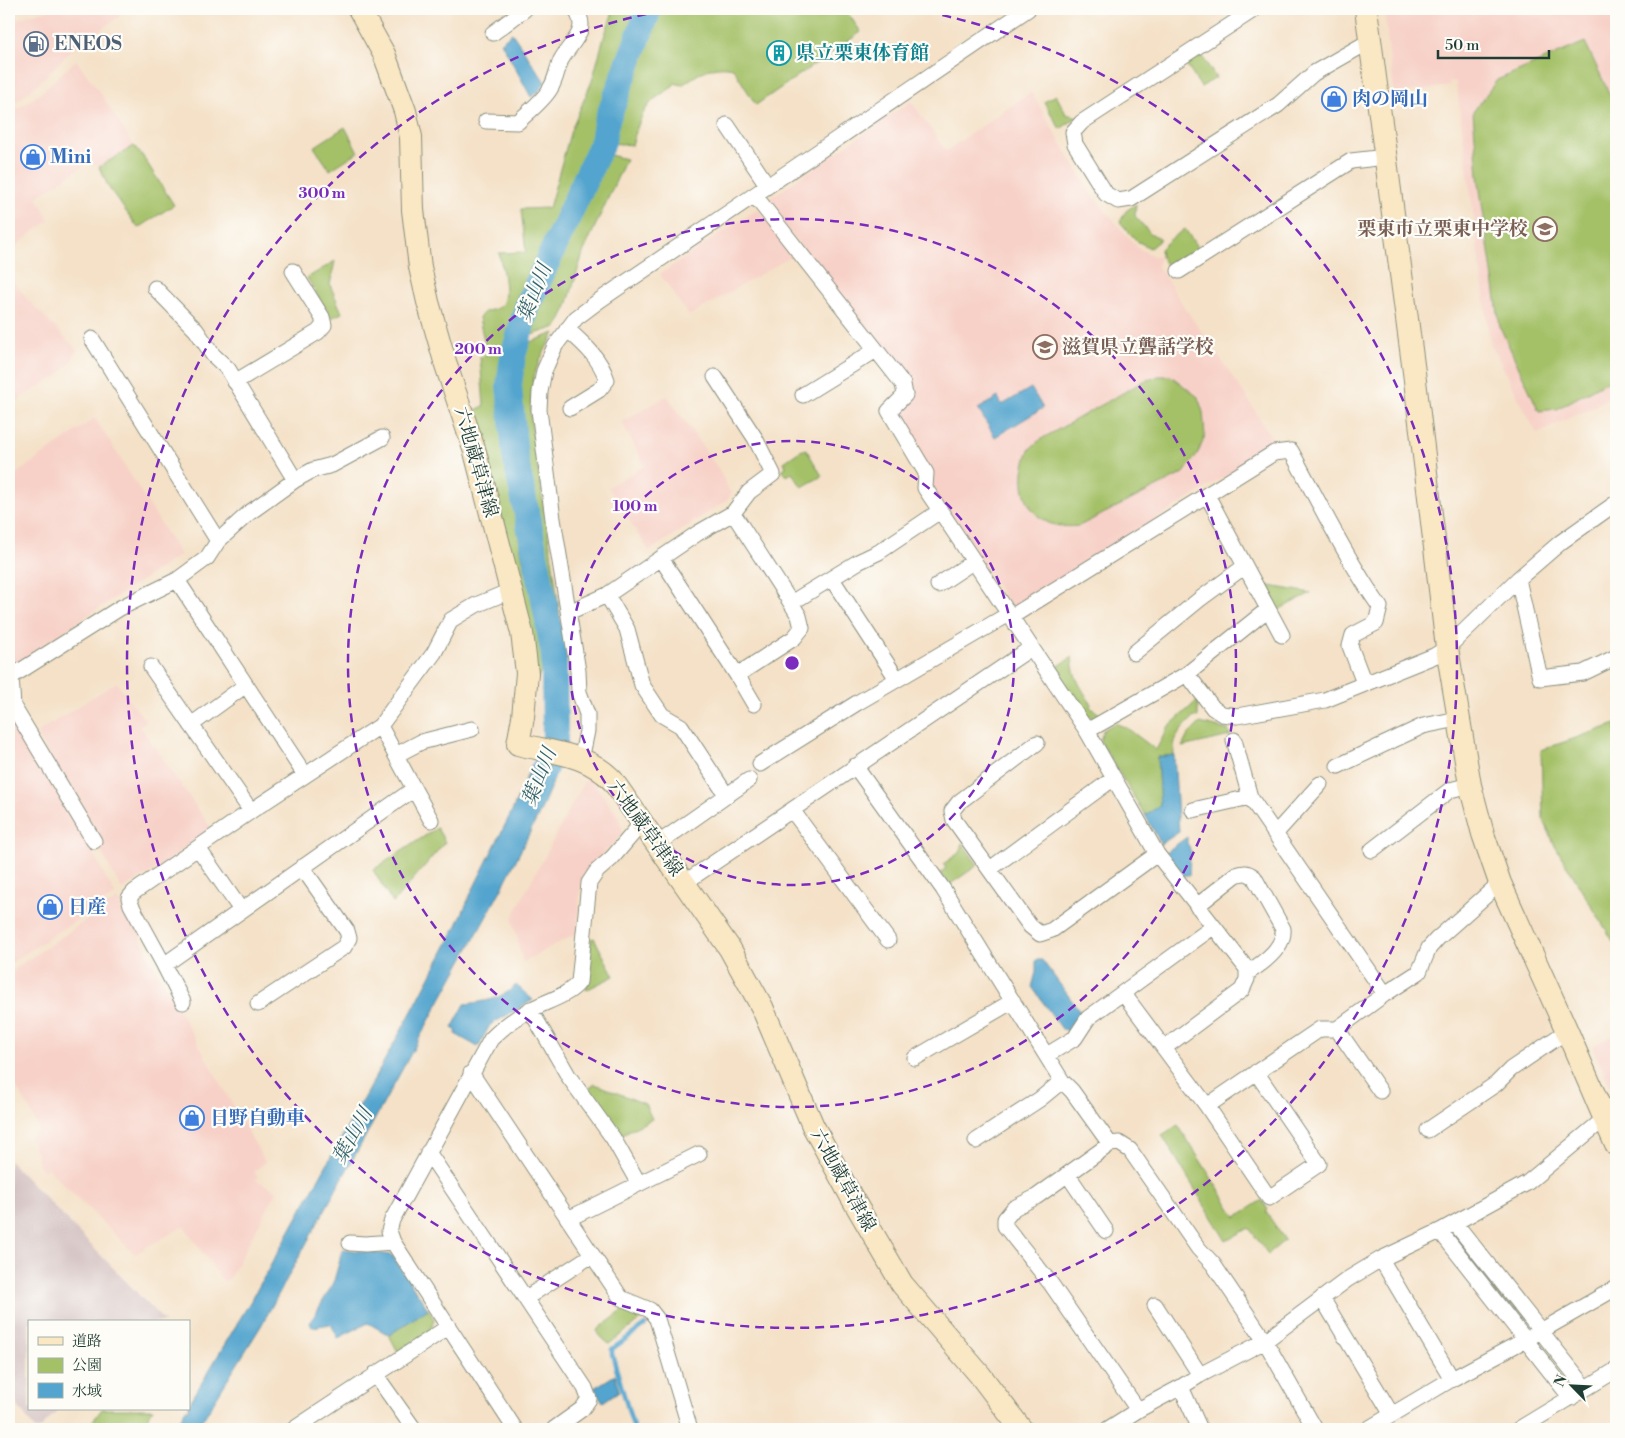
<svg xmlns="http://www.w3.org/2000/svg" width="1625" height="1438" font-family="'Libre Bodoni','Noto Serif JP',serif">
  <rect width="100%" height="100%" fill="#fdfcf7"/>
  <filter id="ink" filterUnits="userSpaceOnUse"><feTurbulence type="fractalNoise" baseFrequency=".02" numOctaves="2"/><feDisplacementMap in="SourceGraphic" scale="10" xChannelSelector="R" yChannelSelector="G"/><feConvolveMatrix kernelMatrix="1 2 1 2 8 2 1 2 1" color-interpolation-filters="sRGB"/></filter>
  <filter id="wash" filterUnits="userSpaceOnUse"><feTurbulence type="fractalNoise" baseFrequency=".0096" numOctaves="4" result="noise"/><feDisplacementMap in="SourceGraphic" scale="20" xChannelSelector="R" yChannelSelector="G"/><feGaussianBlur stdDeviation="1.12" result="paint"/><feColorMatrix in="noise" values="0 0 0 0 0 0 0 0 0 0 0 0 0 0 0 0 0 1.4 0 .05"/><feComposite in="paint" operator="in"/></filter>
  <g filter="url(#wash)">
    <rect width="100%" height="100%" fill="#f4e1c7"/>
    <path fill="#f7d1c7" d="M52,9H115L120,16L74,48L29,92L9,106V21Z
      M1384,9H1616V393L1588,410L1569,418L1537,434L1490,342L1456,81L1449,82L1450,86L1394,93Z
      M76,60L103,97L134,146L99,167V165L93,166L86,164L37,197L49,220L9,251V115L41,93Z
      M1031,92L1091,194L1138,248L1153,256L1160,257L1157,265L1189,314L1246,396L1274,442L1273,446L1013,609L933,493L898,417V410L914,393L766,201L911,101L946,151Z
      M758,209L793,255L689,316L660,274Z
      M9,270L16,285L30,302L77,350L71,362L59,375L9,405Z
      M667,396L719,470L731,494L727,500L649,551L608,487L645,466L622,422Z
      M95,418L180,555L9,667V479Z
      M117,682L129,700L146,721L140,726L211,828L164,864L122,890L37,734L38,732Z
      M15,720L89,845L115,895L9,964V898L12,829L9,721Z
      M588,775L619,818L623,833L589,868L583,877L580,888L577,933L523,962L512,918Z
      M117,899L138,930L146,952L265,1162L254,1172L258,1177L256,1180L277,1191L229,1279L223,1281L184,1226L135,1254L47,1168L44,1171L40,1167L34,1146L29,1138L40,1131L28,1106L11,1079L9,1080V973Z
      M1616,1034V1099L1592,1046Z"/>
    <path fill="#d2bfc0" d="M9,1160L165,1322H29V1409H59L40,1429H35L9,1394Z"/>
    <path fill="#a4c168" stroke="#627f4e" d="M614,9H636L621,54L615,78L593,139L586,151L585,162L553,233L528,281L514,315L507,343L486,350L479,318C487,307 490,313 499,307C511,300 501,265 499,253L526,252L521,209L549,208L571,130L592,81L604,37Z
      M657,9H845L861,32L756,105L733,68C712,63 698,74 682,85L674,83L673,87C644,103 641,114 632,145L611,143C609,115 630,86 640,60C646,43 651,26 657,9Z
      M1585,42L1616,108V376L1557,409L1539,411L1500,327L1478,176L1473,112L1497,80Z
      M1200,53L1216,78L1201,87L1185,63Z
      M1056,95L1066,114L1078,117L1060,129L1044,102Z
      M345,127L358,152L330,170L314,147Z
      M134,146L142,155L174,205L138,228L109,188L99,167Z
      M606,154L626,159L583,253L567,306L557,327L522,338L542,285L567,237L600,161Z
      M1136,204L1135,216L1150,233L1161,239L1150,248L1137,241L1120,222L1126,211Z
      M1185,229L1199,250L1188,256L1186,254L1167,266L1161,257L1160,249L1172,238Z
      M335,261L330,285L342,313L331,318L307,278Z
      M555,333C546,348 537,363 533,381C526,416 537,460 542,495C551,549 559,603 565,657L559,659L518,429L514,396L519,346Z
      M505,349L501,435L522,556L532,595L544,654L543,669L534,683L482,428L472,422L469,413L484,406L480,357Z
      M1159,376H1171L1198,397L1203,412L1205,436L1198,453L1184,473L1079,526C1069,527 1059,527 1049,523C1024,512 1018,481 1026,459C1027,455 1028,451 1031,448C1034,444 1039,441 1043,438L1144,381Z
      M806,449L822,476L802,487L792,473L787,476L782,470L786,467L784,462L800,451Z
      M1264,585L1311,593L1278,610Z
      M1072,657C1073,678 1081,687 1091,704L1090,707L1101,715L1096,718L1084,715L1054,669Z
      M1198,700V717H1194C1182,729 1172,737 1174,755L1157,757L1160,806L1145,815L1100,741L1103,730L1115,723L1127,728L1156,750L1168,727Z
      M1200,723L1228,730L1230,736L1182,747L1188,735Z
      M1616,724V946L1555,846L1543,818L1541,750Z
      M437,828L445,842L393,903L373,870Z
      M962,843L978,865L949,885L940,873L946,868L943,864L959,853Z
      M594,938L614,976L586,990L591,939Z
      M595,1084L645,1104L652,1119L620,1135L587,1090Z
      M1178,1125L1236,1217L1262,1200L1268,1210L1266,1212L1285,1240L1268,1254L1249,1228L1226,1241L1162,1135Z
      M428,1309L434,1319L431,1330L398,1352L389,1335Z
      M625,1309L639,1313L644,1317L609,1344L600,1336L597,1330Z
      M102,1409H153L141,1429H88L92,1422Z"/>
    <path fill="#53a4ce" stroke="#397081" d="M512,33L545,82L539,91L531,97L501,42Z
      M1031,388L1043,408L995,437L978,409L998,397L1002,405Z
      M1174,755L1179,832L1161,844L1145,815L1160,806L1157,757Z
      M544,762L558,764L554,779L540,812L501,890L261,1326L197,1429H174L186,1409H189V1404L253,1297L413,1009L457,925L472,891L512,811L532,764Z
      M1187,837V843L1192,854L1190,856L1189,876L1183,875L1166,852Z
      M1036,960H1042L1082,1014L1074,1027L1070,1025L1068,1031L1062,1029L1032,987L1036,972Z
      M516,985L533,1000L490,1025L478,1047L455,1034L457,1031L452,1028L465,1004C483,1002 503,999 516,985Z
      M343,1249L392,1255L428,1309L389,1335L368,1323L338,1338L331,1324L312,1327L310,1323L333,1284Z
      M615,1375L619,1391L603,1402L594,1388Z"/>
    <g fill="none" stroke-linecap="round" stroke-linejoin="round">
      <path stroke="#53a4ce" stroke-width="4.5" d="M634,1429L612,1354V1349L645,1325"/>
      <path stroke="#53a4ce" stroke-width="26" d="M542,775L555,742L554,656L540,578L515,456L509,385L513,356L528,304L603,141L606,123L649,9"/>
    </g>
  </g>
  <g filter="url(#ink)">
    <g fill="none" stroke-linecap="round" stroke-linejoin="round">
      <defs>
        <path id="street" d="M1255,9L1082,122L1073,132L1075,144L1106,194L1118,201L1131,199L1278,105L1314,73L1370,41
          M493,33L525,9
          M486,121L518,122C528,112 543,101 550,89C556,80 557,69 561,60C571,41 591,31 575,9
          M727,125L768,186
          M755,196L903,384L905,395L889,411L926,473L925,488L1011,617L1274,453L1291,451C1320,504 1346,558 1380,607L1376,623L1353,635L1350,646L1364,683
          M1179,271L1351,161L1386,157
          M155,288L196,330L213,355L228,369L295,480
          M567,329C584,344 600,358 607,380L599,390L570,408
          M92,339L218,541
          M235,382L318,332L324,325L322,317L293,271
          M803,395L876,350
          M1207,495L1282,635
          M661,558L737,675L794,638L802,628L799,616L791,603L733,513
          M832,579L897,679
          M1518,579L1540,678L1583,673L1616,657
          M177,580L305,775
          M938,585L974,561
          M607,595L627,629L642,685L662,715L681,726L723,790
          M791,603L858,562L879,552L940,511
          M569,612L607,595L698,533L733,513L749,492L773,474L755,438L715,377
          M1011,617L1087,731L1157,854L1247,969V979L1242,990L1164,1048
          M1134,653L1200,599L1245,566
          M151,667L251,811
          M1187,674L1213,708L1222,714L1237,716L1325,700L1434,656L1447,648L1518,579L1561,542L1616,503
          M737,675L754,704
          M11,677L13,706L94,841
          M9,678L120,608L177,580L207,558L218,541L249,513L295,480L313,470L332,465L382,438
          M191,725L246,685
          M380,726L414,789L164,965L131,905L129,898L134,892L251,811L380,726L434,653L451,620L476,605L510,591
          M1087,731L1187,674L1267,610
          M1234,740L1250,797L1385,994
          M1037,743L959,802L952,811L954,820L1030,926L1040,934L1052,930L1157,854
          M396,755L421,742L472,729
          M581,760L587,731V714L579,692L578,671L553,519L539,410L540,392L544,371L555,346L576,318L600,300L1028,9
          M760,764L857,703L1009,614
          M855,766L943,889L1062,1081L1072,1091L1110,1144L1119,1143L1130,1150L1198,1248L1213,1264L1265,1341L1315,1429
          M1338,766L1423,726L1458,719
          M414,789L431,820
          M792,810L888,940
          M1193,810L1250,797
          M1275,834L1320,784
          M656,845L749,780
          M198,848L241,910
          M1372,850L1450,790L1470,785
          M990,869L1114,778
          M684,883L1031,648
          M1197,906L1236,875C1244,872 1247,872 1254,877L1283,929C1285,948 1262,964 1247,973
          M164,965L183,1002
          M1123,993L1207,1106L1269,1198L1319,1164L1256,1072
          M258,1004L344,947L349,938L347,931L302,867
          M530,1009L569,1077L613,1138L639,1184
          M1337,1029L1380,1091
          M1047,1055L1075,1038L1088,1018L1213,927
          M915,1058L1013,1001
          M471,1073L621,1298L650,1310L657,1319L690,1429
          M1207,1106L1320,1029H1337L1385,994L1419,972L1429,948L1437,939L1500,883
          M1428,1130L1496,1084L1511,1069L1567,1031
          M976,1141L1040,1099L1062,1081
          M1110,1144L1036,1197L1014,1208L1005,1219V1226L1051,1284L1138,1410
          M428,1152L585,1388L589,1399L582,1409L554,1429
          M1068,1175L1106,1231
          M568,1219L699,1154
          M1455,1223L1586,1388
          M1440,1231L1571,1398
          M350,1243L365,1244L393,1242
          M1381,1259L1452,1379
          M526,1298L592,1255
          M1322,1298L1392,1415
          M1155,1305L1200,1375
          M375,1374L414,1429
          M1181,1387L1200,1429
          M294,1429L448,1327
          M515,1429L393,1242L389,1231L392,1220L491,1039C503,1027 516,1017 532,1009C547,1001 568,996 579,982L589,883L597,871L612,858L641,824
          M1108,1429L1138,1410L1181,1387L1200,1375L1265,1341L1348,1279L1381,1259L1440,1231L1527,1183L1604,1119
          M1368,1429L1452,1379L1525,1340L1616,1288
          M1519,1429L1616,1370"/>
        <path id="secondary" d="M359,9L384,54L405,111L411,137L413,210L420,267L428,302L446,365L475,452L522,633L527,673L523,717L518,744C553,753 587,753 613,781L730,949L762,1007L813,1126L851,1196L902,1284L980,1375L1021,1429
          M1366,9L1414,372L1447,648L1470,785L1483,834L1500,883L1567,1031L1616,1145"/>
      </defs>
      <use href="#street" stroke="#8a8f7e" stroke-width="17"/>
      <use href="#secondary" stroke="#8a8f7e" stroke-width="24"/>
      <use href="#street" stroke="#fff" stroke-width="15"/>
      <use href="#secondary" stroke="#fae7c3" stroke-width="22"/>
    </g>
  </g>
  <g fill="none" stroke="#7b2cbf" stroke-width="2.5" stroke-dasharray="9 6">
    <circle cx="792" cy="663" r="222"/>
    <circle cx="792" cy="663" r="444"/>
    <path d="M913 9A665 665 0 1 1 671 9"/>
  </g>
  <defs>
    <symbol id="fuel-ring" viewBox="-11 -11 22 22"><circle r="9.5" fill="#fdfcf7" stroke="#5c6f8a" stroke-width="1.5"/><path d="M-5.5-6h7V0h2V4h1.3V-2.5L3-4.5l.8-.8L6-3V5H2.5V1h-1V6h-7ZM-4.2-4.7v3.2H.2V-4.7Z" fill="#5c6f8a"/></symbol>
    <symbol id="building-ring" viewBox="-11 -11 22 22"><circle r="9.5" fill="#fdfcf7" stroke="#0f9aa8" stroke-width="1.5"/><path d="M-4-6H4V6H1V3H-1V6H-4ZM-2.5-4.3h1.7v1.8h-1.7ZM.8-4.3h1.7v1.8H.8ZM-2.5-1h1.7V.8h-1.7ZM.8-1h1.7V.8H.8Z" fill="#0f9aa8"/></symbol>
    <symbol id="shop-ring" viewBox="-11 -11 22 22"><circle r="9.5" fill="#fdfcf7" stroke="#3f7fe0" stroke-width="1.5"/><path d="M-5-2.5h2.3a2.7 3.5 0 0 1 5.4 0H5L5.5 6h-11ZM-1.5-2.5h3a1.5 2.3 0 0 0-3 0Z" fill="#3f7fe0"/></symbol>
    <symbol id="school-ring" viewBox="-11 -11 22 22"><circle r="9.5" fill="#fdfcf7" stroke="#8d6e63" stroke-width="1.5"/><path d="M0-5L7-2L0 1L-7-2ZM-4 1L0 2.5L4 1V4Q0 6-4 4Z" fill="#8d6e63"/></symbol>
  </defs>
  <g fill-rule="evenodd">
    <use href="#fuel-ring" x="22" y="30" width="28" height="28"/>
    <use href="#building-ring" x="765" y="39" width="28" height="28"/>
    <use href="#shop-ring" x="1320" y="85" width="28" height="28"/>
    <use href="#shop-ring" x="19" y="143" width="28" height="28"/>
    <use href="#school-ring" x="1531" y="215" width="28" height="28"/>
    <use href="#school-ring" x="1031" y="333" width="28" height="28"/>
    <use href="#shop-ring" x="36" y="893" width="28" height="28"/>
    <use href="#shop-ring" x="178" y="1104" width="28" height="28"/>
  </g>
  <g text-anchor="middle" dominant-baseline="central" stroke-width="4.5" stroke-linejoin="round" paint-order="stroke">
    <g font-size="19" font-weight="bold" fill="#4e5e75" stroke="#fdfcf7" text-anchor="start">
      <text x="54" y="44">ENEOS</text>
    </g>
    <g font-size="19" font-weight="bold" fill="#0d838f" stroke="#fdfcf7" text-anchor="start">
      <text x="796" y="53">県立栗東体育館</text>
    </g>
    <g font-size="19" font-weight="bold" fill="#366cbe" stroke="#fdfcf7" text-anchor="start">
      <text x="1352" y="99">肉の岡山</text>
      <text x="50" y="157">Mini</text>
      <text x="68" y="907">日産</text>
      <text x="210" y="1118">日野自動車</text>
    </g>
    <g font-size="19" font-weight="bold" fill="#785e54" stroke="#fdfcf7" text-anchor="end">
      <text x="1528" y="229">栗東市立栗東中学校</text>
      <text x="1062" y="347" text-anchor="start">滋賀県立聾話学校</text>
    </g>
    <g font-size="19" fill="#1f3d34" stroke="#fdfcf7">
      <text transform="translate(476 462) rotate(74)">六地蔵草津線</text>
      <text transform="translate(645 828) rotate(54)">六地蔵草津線</text>
      <text transform="translate(843 1180) rotate(61)">六地蔵草津線</text>
    </g>
    <g font-size="20" font-style="italic" fill="#31616a" stroke="#fdfcf7">
      <text transform="translate(535 293) rotate(-68)">葉山川</text>
      <text transform="translate(540 777) rotate(-68)">葉山川</text>
      <text transform="translate(353 1136) rotate(-61)">葉山川</text>
    </g>
  </g>
  <circle cx="792" cy="663" r="8" fill="#7b2cbf" stroke="#fdfcf7" stroke-width="2.5"/>
  <g font-size="15" text-anchor="middle" font-weight="bold" fill="#7b2cbf" stroke="#fdfcf7" stroke-width="4.5" stroke-linejoin="round" paint-order="stroke">
    <text x="322" y="198">300 m</text>
    <text x="478" y="354">200 m</text>
    <text x="635" y="511">100 m</text>
  </g>
  <rect width="1625" height="1438" fill="none" stroke="#fdfcf7" stroke-width="30"/>
  <rect x="28" y="1320" width="162" height="90" fill="#fdfcf7" stroke="#a4b0a9"/>
  <rect x="38" y="1337" width="25" height="8" fill="#fae7c3" stroke="#a4b0a9"/>
  <text x="72" y="1346" font-size="15" fill="#1f3d34">道路</text>
  <rect x="38" y="1358" width="25" height="15" fill="#a4c168" stroke="#a4b0a9"/>
  <text x="72" y="1370" font-size="15" fill="#1f3d34">公園</text>
  <rect x="38" y="1383" width="25" height="15" fill="#53a4ce" stroke="#a4b0a9"/>
  <text x="72" y="1396" font-size="15" fill="#1f3d34">水域</text>
  <g transform="translate(1572 1386) rotate(294)" stroke="#fdfcf7" stroke-width="4" paint-order="stroke">
  <path d="M0-4L9 19L0 12L-9 19Z" fill="#1f3d34"/>
  <text y="-8" font-size="14" font-weight="bold" text-anchor="middle" fill="#1f3d34">N</text>
  </g>
  <path d="M1438 50v8h111v-8" fill="none" stroke="#1f3d34" stroke-width="2.5"/>
  <text x="1445" y="50" font-size="15" fill="#1f3d34" stroke="#fdfcf7" stroke-width="4" paint-order="stroke">50 m</text>
</svg>
